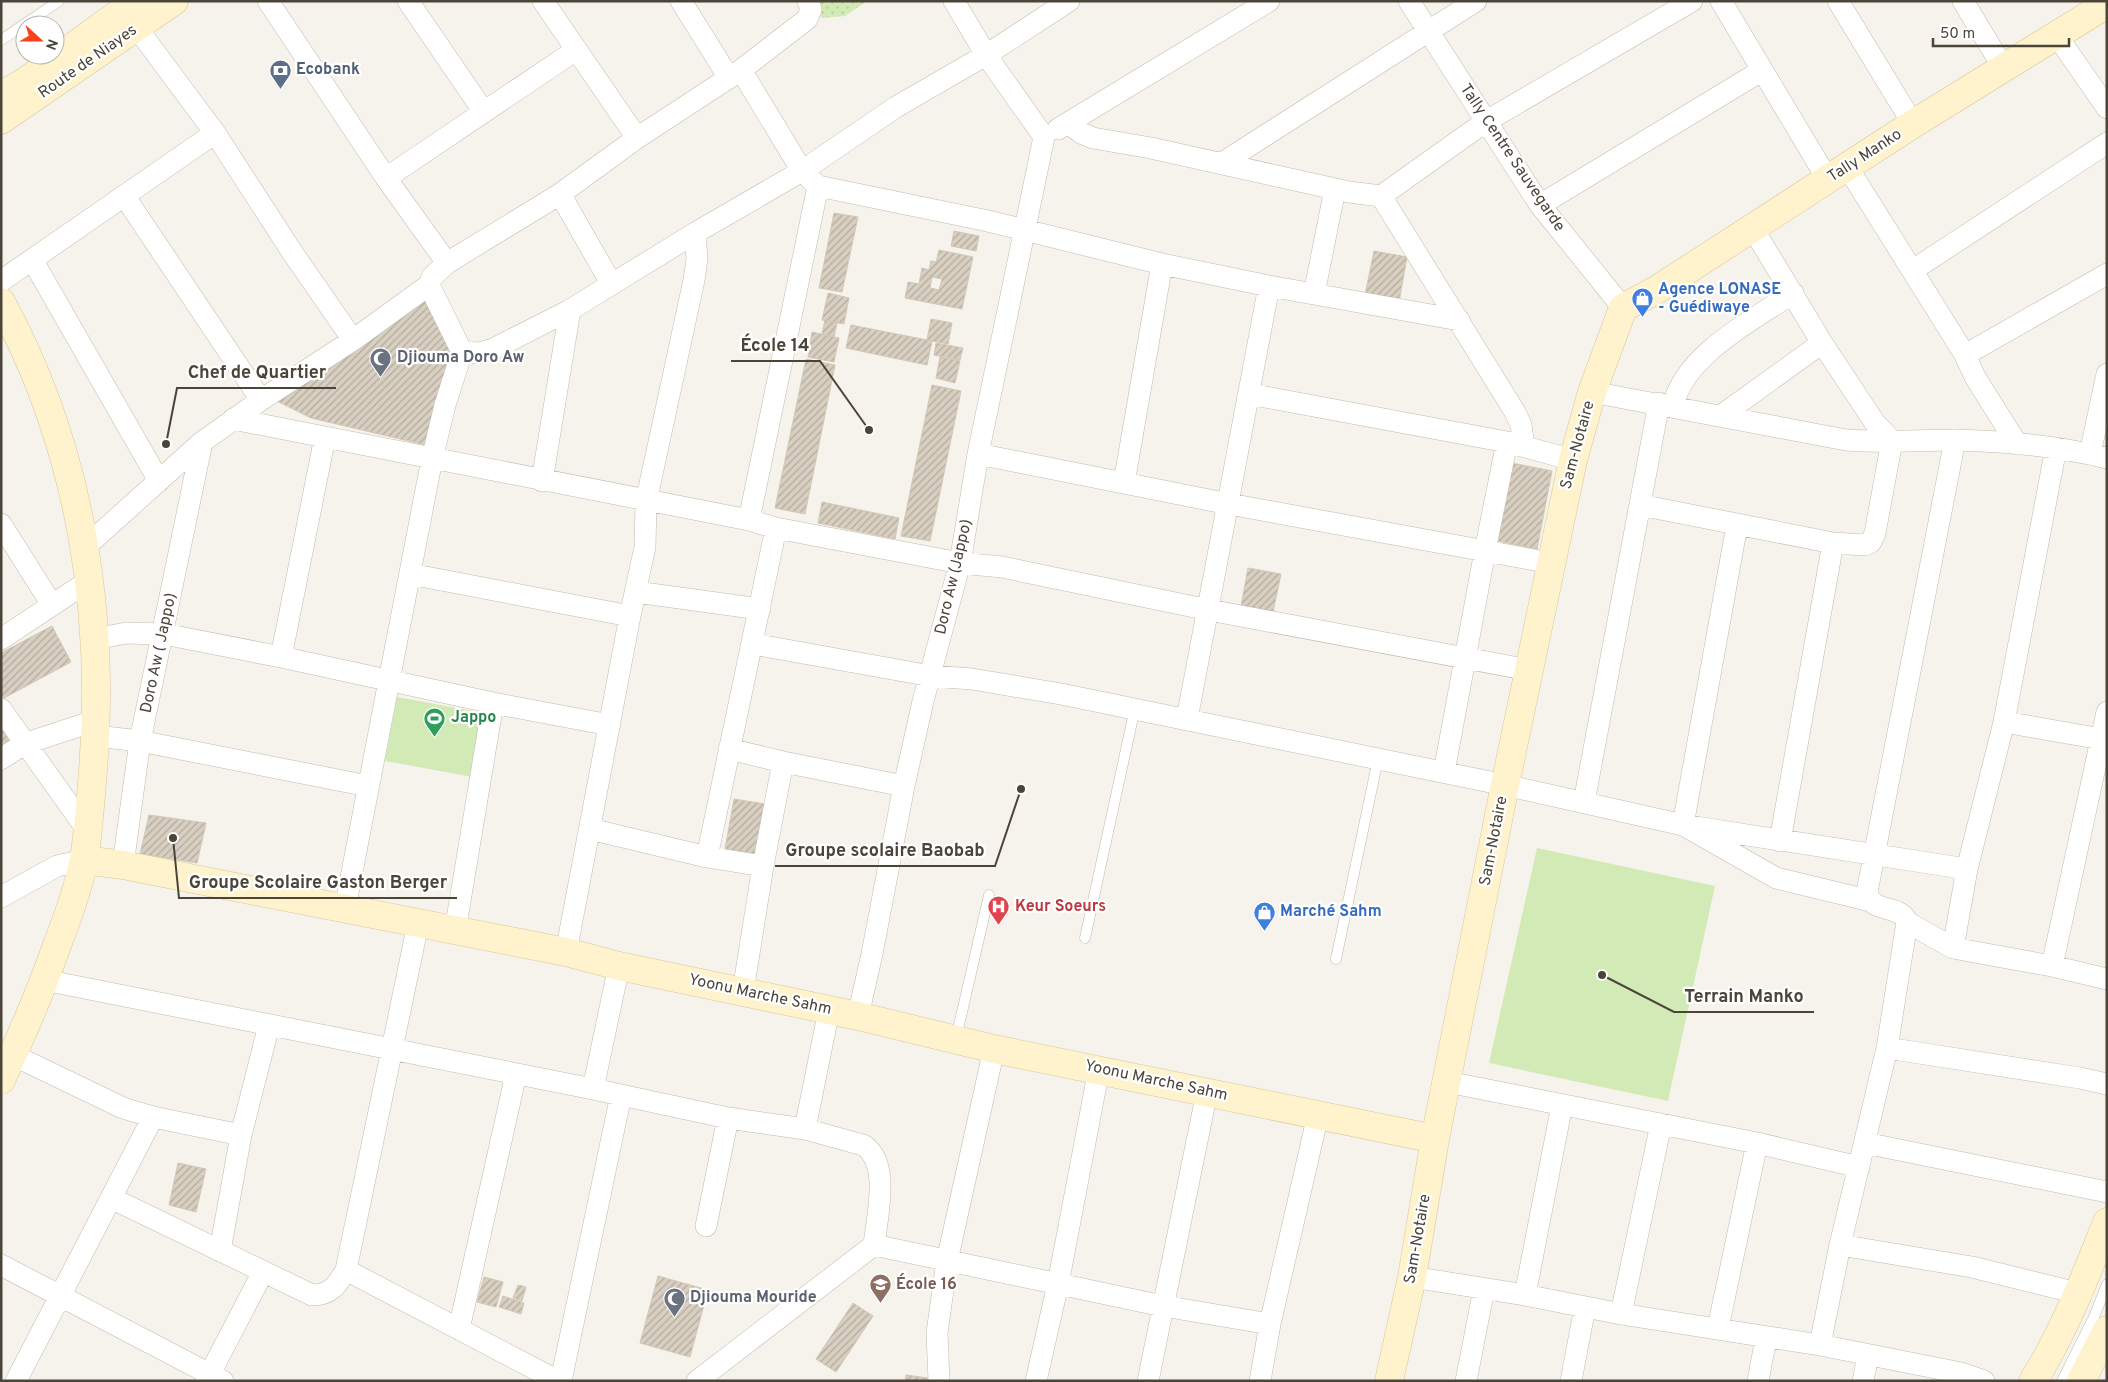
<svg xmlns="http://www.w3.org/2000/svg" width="2108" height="1382" font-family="Overpass,sans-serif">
  <defs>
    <pattern id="park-dots" width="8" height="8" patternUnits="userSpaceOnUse" patternTransform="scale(1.25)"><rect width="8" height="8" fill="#d2eab5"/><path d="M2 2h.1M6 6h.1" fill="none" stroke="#b6ca9c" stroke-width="1.8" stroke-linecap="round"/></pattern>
    <pattern id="building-hatch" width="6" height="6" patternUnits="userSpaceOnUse" patternTransform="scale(1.25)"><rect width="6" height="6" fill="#d8cfc1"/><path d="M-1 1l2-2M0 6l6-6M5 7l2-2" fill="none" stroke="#b1aa9e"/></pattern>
  </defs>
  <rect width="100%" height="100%" fill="#f6f3ec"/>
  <path fill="#d2eab5" d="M397,697L484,713L473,777L385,761Z
    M1537,848L1715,886L1668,1101L1489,1063Z"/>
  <path fill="url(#park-dots)" d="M811,1H867L845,16L822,18Z"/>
  <path fill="url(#building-hatch)" stroke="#d3c7b4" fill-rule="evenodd" d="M834,213L858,217L842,292L819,288Z
    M954,231L979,236L976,251L951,246Z
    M939,250L973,257L962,309L905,298L908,282L919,284L922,268L929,270L931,261L936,262ZM932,277L942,279L939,290L930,288Z
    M1374,251L1407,257L1399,302L1365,295Z
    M428,293L457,349L430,446L311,418L275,400Z
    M828,293L849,298L844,324L822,320Z
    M931,319L952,323L948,344L927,340Z
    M825,320L837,323L834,337L822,334Z
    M851,325L932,341L927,365L846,348Z
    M812,332L839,338L834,362L808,357Z
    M936,343L963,348L960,360L934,355Z
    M940,357L960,361L955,383L936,378Z
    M806,359L835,365L805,514L775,508Z
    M932,385L961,391L930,541L901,536Z
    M1512,463L1552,471L1537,549L1497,541Z
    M822,502L899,518L895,539L818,523Z
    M1248,568L1281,574L1273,612L1241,606Z
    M52,626L71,662L4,698L1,693V653Z
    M1,726L13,748L1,754Z
    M734,799L765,804L756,855L725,849Z
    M149,815L206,823L197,863L140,854Z
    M178,1163L206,1169L196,1212L169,1205Z
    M658,1276L708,1290L690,1357L640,1343Z
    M484,1277L503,1282L496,1307L477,1302Z
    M518,1285L526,1287L522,1301L513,1298Z
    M503,1296L524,1303L521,1314L499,1307Z
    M853,1303L873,1316L836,1372L816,1359Z
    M906,1375L928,1378V1381H905Z"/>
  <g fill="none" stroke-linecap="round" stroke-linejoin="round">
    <defs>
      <path id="lane" d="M1,40L59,1
        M1085,938L1135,708
        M1336,959L1378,759
        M956,1038L989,895
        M2062,1381L2094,1317L2107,1284"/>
      <path id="street" d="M268,1L386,178L447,263
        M408,1L484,112
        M543,1L637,138
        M681,1L729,78
        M954,1L986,55L1044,137
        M1409,1L1540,205L1623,308
        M1721,1L1828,180
        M1838,1L1913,124
        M1963,1L2004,69
        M137,28L215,133L292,252L353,340
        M2057,36L2107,108
        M741,70L802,171L818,186L988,221L1162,264L1269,286L1459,320
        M1068,123L1081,133L1093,138L1151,148L1349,192L1381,196L1485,122L1692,1
        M1058,129L1269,1
        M1222,163L1476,1
        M1848,168L1965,355L1975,377L2017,444
        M386,178L576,50
        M560,194L611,283
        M1381,196L1515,412L1521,425L1524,446
        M125,197L261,400
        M1540,205L1761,71
        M1752,227L1822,343L1875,423L1892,441
        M33,261L159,481
        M1913,270L2107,143
        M1,281L215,133
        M1314,294L1335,189
        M462,352L479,353L493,349L570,310L695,233L802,171L896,107L986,55L1069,1
        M1965,355L2107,274
        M1592,392L1846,440C1882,443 1918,440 1954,440C2005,441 2057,446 2107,458
        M1249,394L1507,442L1573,460
        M1673,406C1684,355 1753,320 1793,293
        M1722,415L1822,343
        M233,419L749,520L776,528L960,563L1002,567L1209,610L1529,670
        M978,454L1229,504L1551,563
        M2090,454L2107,374
        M542,481L570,310
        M1124,483L1162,264
        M1640,505L1833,543L1865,545L1871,542L1875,533L1892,441
        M749,520L818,186
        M1,524L52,605
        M1737,525L1683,825L1776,878L1871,901
        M84,548L202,442L261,400L353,340L429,285L432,277L447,263L560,194L637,138L741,70L807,19L811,10L808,1
        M410,574L630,616
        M636,592L760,609
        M1,639L90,580
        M95,639L126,633L164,634L281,657L493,703L610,725
        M753,644L931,676L972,679L1061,694L1505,785L1683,825L1967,869
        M281,657L325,437
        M1,709L87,830
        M1187,719L1269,286
        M2004,722L2107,740
        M96,736L140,741L368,786
        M729,749L783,762L904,786
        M1,759L24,744L97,720
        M1444,772L1485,551L1507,442
        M1584,802L1659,403
        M590,829L707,857L763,866
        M1780,841L1833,543
        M707,857L776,528
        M123,865L140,741L202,442
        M1,897L57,866L84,860
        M345,908L432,459L445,405L462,352L429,285
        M1907,922L1953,948L2052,966L2107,979
        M455,931L493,703
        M1953,948L1967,869L2004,722L2056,448
        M566,952L630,616L645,547L646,502L694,280L697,259L695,233
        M2052,966L2107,712
        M44,980L593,1089L728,1118L805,1129L863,1145C891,1162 877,1217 874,1245L697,1381
        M743,991L763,866L783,762
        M858,1016L872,954L904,786L923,701L960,563L978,454L1044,137
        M1887,1048L2080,1078L2107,1084
        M13,1055L123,1108L153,1117L241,1135
        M1447,1082L1757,1143L1859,1167
        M593,1089L619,966
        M805,1129L829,1010
        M1865,1143L2107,1192
        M111,1198L312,1295C331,1295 337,1285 346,1270L418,924
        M706,1226L728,1118
        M874,1245L1163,1306L1270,1324
        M1840,1245L1972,1267L2077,1293
        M220,1251L241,1135L269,1025
        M1,1265L223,1381
        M346,1270L558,1381
        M1412,1277L1525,1295L1621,1314L1820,1345L1961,1373L1984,1381
        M1525,1295L1562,1105
        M1621,1314L1661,1124
        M1718,1328L1757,1143
        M459,1329L516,1074
        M1820,1345L1840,1245L1887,1048L1907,922C1902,904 1870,914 1867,892L1955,440
        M16,1381L153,1117
        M206,1381L263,1272
        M561,1381L621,1095
        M939,1381L937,1333L947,1261L994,1049
        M1036,1381L1058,1284L1099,1069
        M1148,1381L1207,1092
        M1260,1381L1270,1324L1318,1115
        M1466,1381L1484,1289
        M1571,1381L1585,1307
        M1758,1381L1766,1338
        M1863,1381L1868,1355"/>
      <path id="secondary" d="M1,95L23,83L136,1
        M1,120L174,1
        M1,302C81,449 107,617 92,782C90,808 88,834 84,859C78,890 67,919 56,948C40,993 21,1037 1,1080
        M84,860L123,865L566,952L619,966L858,1016L994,1049L1435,1139
        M1389,1381L1412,1277L1435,1139L1505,785L1573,460L1592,392L1623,308L1658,289L1913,124L2107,4
        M2033,1381C2064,1332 2086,1275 2107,1222
        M2081,1381L2107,1330"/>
    </defs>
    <use href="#lane" stroke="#c2bbae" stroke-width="11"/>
    <use href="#street" stroke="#c2bbae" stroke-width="22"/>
    <use href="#secondary" stroke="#d6c79b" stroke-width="29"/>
    <use href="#lane" stroke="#fff" stroke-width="10"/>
    <use href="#street" stroke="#fff" stroke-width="21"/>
    <use href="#secondary" stroke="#fff3cd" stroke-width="28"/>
  </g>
  <defs>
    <symbol id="bank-pin" viewBox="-11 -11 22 30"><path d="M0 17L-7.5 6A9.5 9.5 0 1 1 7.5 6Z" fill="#5c6f8a" stroke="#fff"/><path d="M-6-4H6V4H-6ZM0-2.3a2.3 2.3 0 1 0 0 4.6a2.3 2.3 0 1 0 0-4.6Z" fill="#fff"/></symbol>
    <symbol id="shop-pin" viewBox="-11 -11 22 30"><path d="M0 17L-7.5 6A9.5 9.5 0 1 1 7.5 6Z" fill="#3f7fe0" stroke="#fff"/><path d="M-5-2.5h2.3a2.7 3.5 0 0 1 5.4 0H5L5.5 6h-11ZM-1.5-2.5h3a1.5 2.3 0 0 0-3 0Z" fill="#fff"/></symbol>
    <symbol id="mosque-pin" viewBox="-11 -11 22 30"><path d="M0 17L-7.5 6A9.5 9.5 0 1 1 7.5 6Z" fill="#6b7280" stroke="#fff"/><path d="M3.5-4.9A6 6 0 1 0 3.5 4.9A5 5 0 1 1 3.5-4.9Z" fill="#fff"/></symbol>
    <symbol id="stadium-pin" viewBox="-11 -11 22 30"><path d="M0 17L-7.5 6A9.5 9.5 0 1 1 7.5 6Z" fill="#2e9e5b" stroke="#fff"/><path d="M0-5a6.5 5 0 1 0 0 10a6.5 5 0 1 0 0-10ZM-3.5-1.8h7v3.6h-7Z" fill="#fff"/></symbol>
    <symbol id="hospital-pin" viewBox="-11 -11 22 30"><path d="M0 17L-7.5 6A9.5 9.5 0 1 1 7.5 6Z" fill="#e0444e" stroke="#fff"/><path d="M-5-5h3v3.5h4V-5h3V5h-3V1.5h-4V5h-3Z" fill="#fff"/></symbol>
    <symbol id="school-pin" viewBox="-11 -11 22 30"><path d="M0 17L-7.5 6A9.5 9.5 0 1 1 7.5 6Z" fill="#8d6e63" stroke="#fff"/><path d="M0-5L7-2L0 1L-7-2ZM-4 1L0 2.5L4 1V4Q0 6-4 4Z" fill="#fff"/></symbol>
  </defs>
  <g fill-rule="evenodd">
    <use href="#bank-pin" x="268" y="58" width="25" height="34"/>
    <use href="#shop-pin" x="1630" y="286" width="25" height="34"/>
    <use href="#mosque-pin" x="368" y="346" width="25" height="34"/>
    <use href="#stadium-pin" x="422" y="706" width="25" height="34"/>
    <use href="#hospital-pin" x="986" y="894" width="25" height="34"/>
    <use href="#shop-pin" x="1252" y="900" width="25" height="34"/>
    <use href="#school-pin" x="868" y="1272" width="25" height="34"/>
    <use href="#mosque-pin" x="662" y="1286" width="25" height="34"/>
  </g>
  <g text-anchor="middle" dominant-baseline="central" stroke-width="4.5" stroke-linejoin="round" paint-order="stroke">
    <g font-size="16" fill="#4b4439" stroke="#fff">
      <text transform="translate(88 62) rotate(-35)">Route de Niayes</text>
      <text transform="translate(1865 156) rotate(-33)">Tally Manko</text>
      <text transform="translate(1512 158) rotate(56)">Tally Centre Sauvegarde</text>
      <text transform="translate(1578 445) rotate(-75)">Sam-Notaire</text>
      <text transform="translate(954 577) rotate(-77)">Doro Aw (Jappo)</text>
      <text transform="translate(159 653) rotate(-78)">Doro Aw ( Jappo)</text>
      <text transform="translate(1494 841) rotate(-79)">Sam-Notaire</text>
      <text transform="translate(760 995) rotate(12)">Yoonu Marche Sahm</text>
      <text transform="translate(1156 1081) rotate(12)">Yoonu Marche Sahm</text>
      <text transform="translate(1418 1239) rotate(-80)">Sam-Notaire</text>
    </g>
    <g font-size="16" font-weight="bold" fill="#4e5e75" stroke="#fff" text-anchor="start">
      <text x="296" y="70">Ecobank</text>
    </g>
    <g font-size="16" font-weight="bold" fill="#366cbe" stroke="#fff" text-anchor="start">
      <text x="1658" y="290">Agence LONASE<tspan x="1658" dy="18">- Guédiwaye</tspan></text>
      <text x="1280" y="912">Marché Sahm</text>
    </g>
    <g font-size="16" font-weight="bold" fill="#5b616d" stroke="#fff" text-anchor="start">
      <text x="397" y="358">Djiouma Doro Aw</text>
      <text x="690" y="1298">Djiouma Mouride</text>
    </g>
    <g font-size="16" font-weight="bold" fill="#27864d" stroke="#fff" text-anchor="start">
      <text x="451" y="718">Jappo</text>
    </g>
    <g font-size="16" font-weight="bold" fill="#be3a42" stroke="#fff" text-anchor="start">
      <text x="1015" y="907">Keur Soeurs</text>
    </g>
    <g font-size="16" font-weight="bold" fill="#785e54" stroke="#fff" text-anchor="start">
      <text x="896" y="1285">École 16</text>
    </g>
  </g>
  <path fill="none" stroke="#4b4439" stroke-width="2" d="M869 430L820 361H731M166 444L177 388H336M1021 789L995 866H775M173 838L179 898H457M1602 975L1674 1012H1814"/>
  <g fill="#4b4439" stroke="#fff" stroke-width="2">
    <circle cx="869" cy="430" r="5"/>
    <circle cx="166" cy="444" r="5"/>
    <circle cx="1021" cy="789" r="5"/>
    <circle cx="173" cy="838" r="5"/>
    <circle cx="1602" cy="975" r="5"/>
  </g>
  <g font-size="18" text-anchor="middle" font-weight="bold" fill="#4b4439" stroke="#fff" stroke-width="4.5" stroke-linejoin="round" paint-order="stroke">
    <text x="775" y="351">École 14</text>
    <text x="257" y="378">Chef de Quartier</text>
    <text x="885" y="856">Groupe scolaire Baobab</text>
    <text x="318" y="888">Groupe Scolaire Gaston Berger</text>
    <text x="1744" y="1002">Terrain Manko</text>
  </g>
  <rect width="2108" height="1382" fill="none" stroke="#4b4439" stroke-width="5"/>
  <g transform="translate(40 40) rotate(111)"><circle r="24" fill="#ffffff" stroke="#b7b4b0"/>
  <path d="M0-4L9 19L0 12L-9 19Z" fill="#fc3f1d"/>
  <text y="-8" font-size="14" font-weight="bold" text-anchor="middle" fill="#4b4439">N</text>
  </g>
  <path d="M1933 38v8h136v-8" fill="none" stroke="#4b4439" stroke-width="2.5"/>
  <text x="1940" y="38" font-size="15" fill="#4b4439" stroke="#ffffff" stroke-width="4" paint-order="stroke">50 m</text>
</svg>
